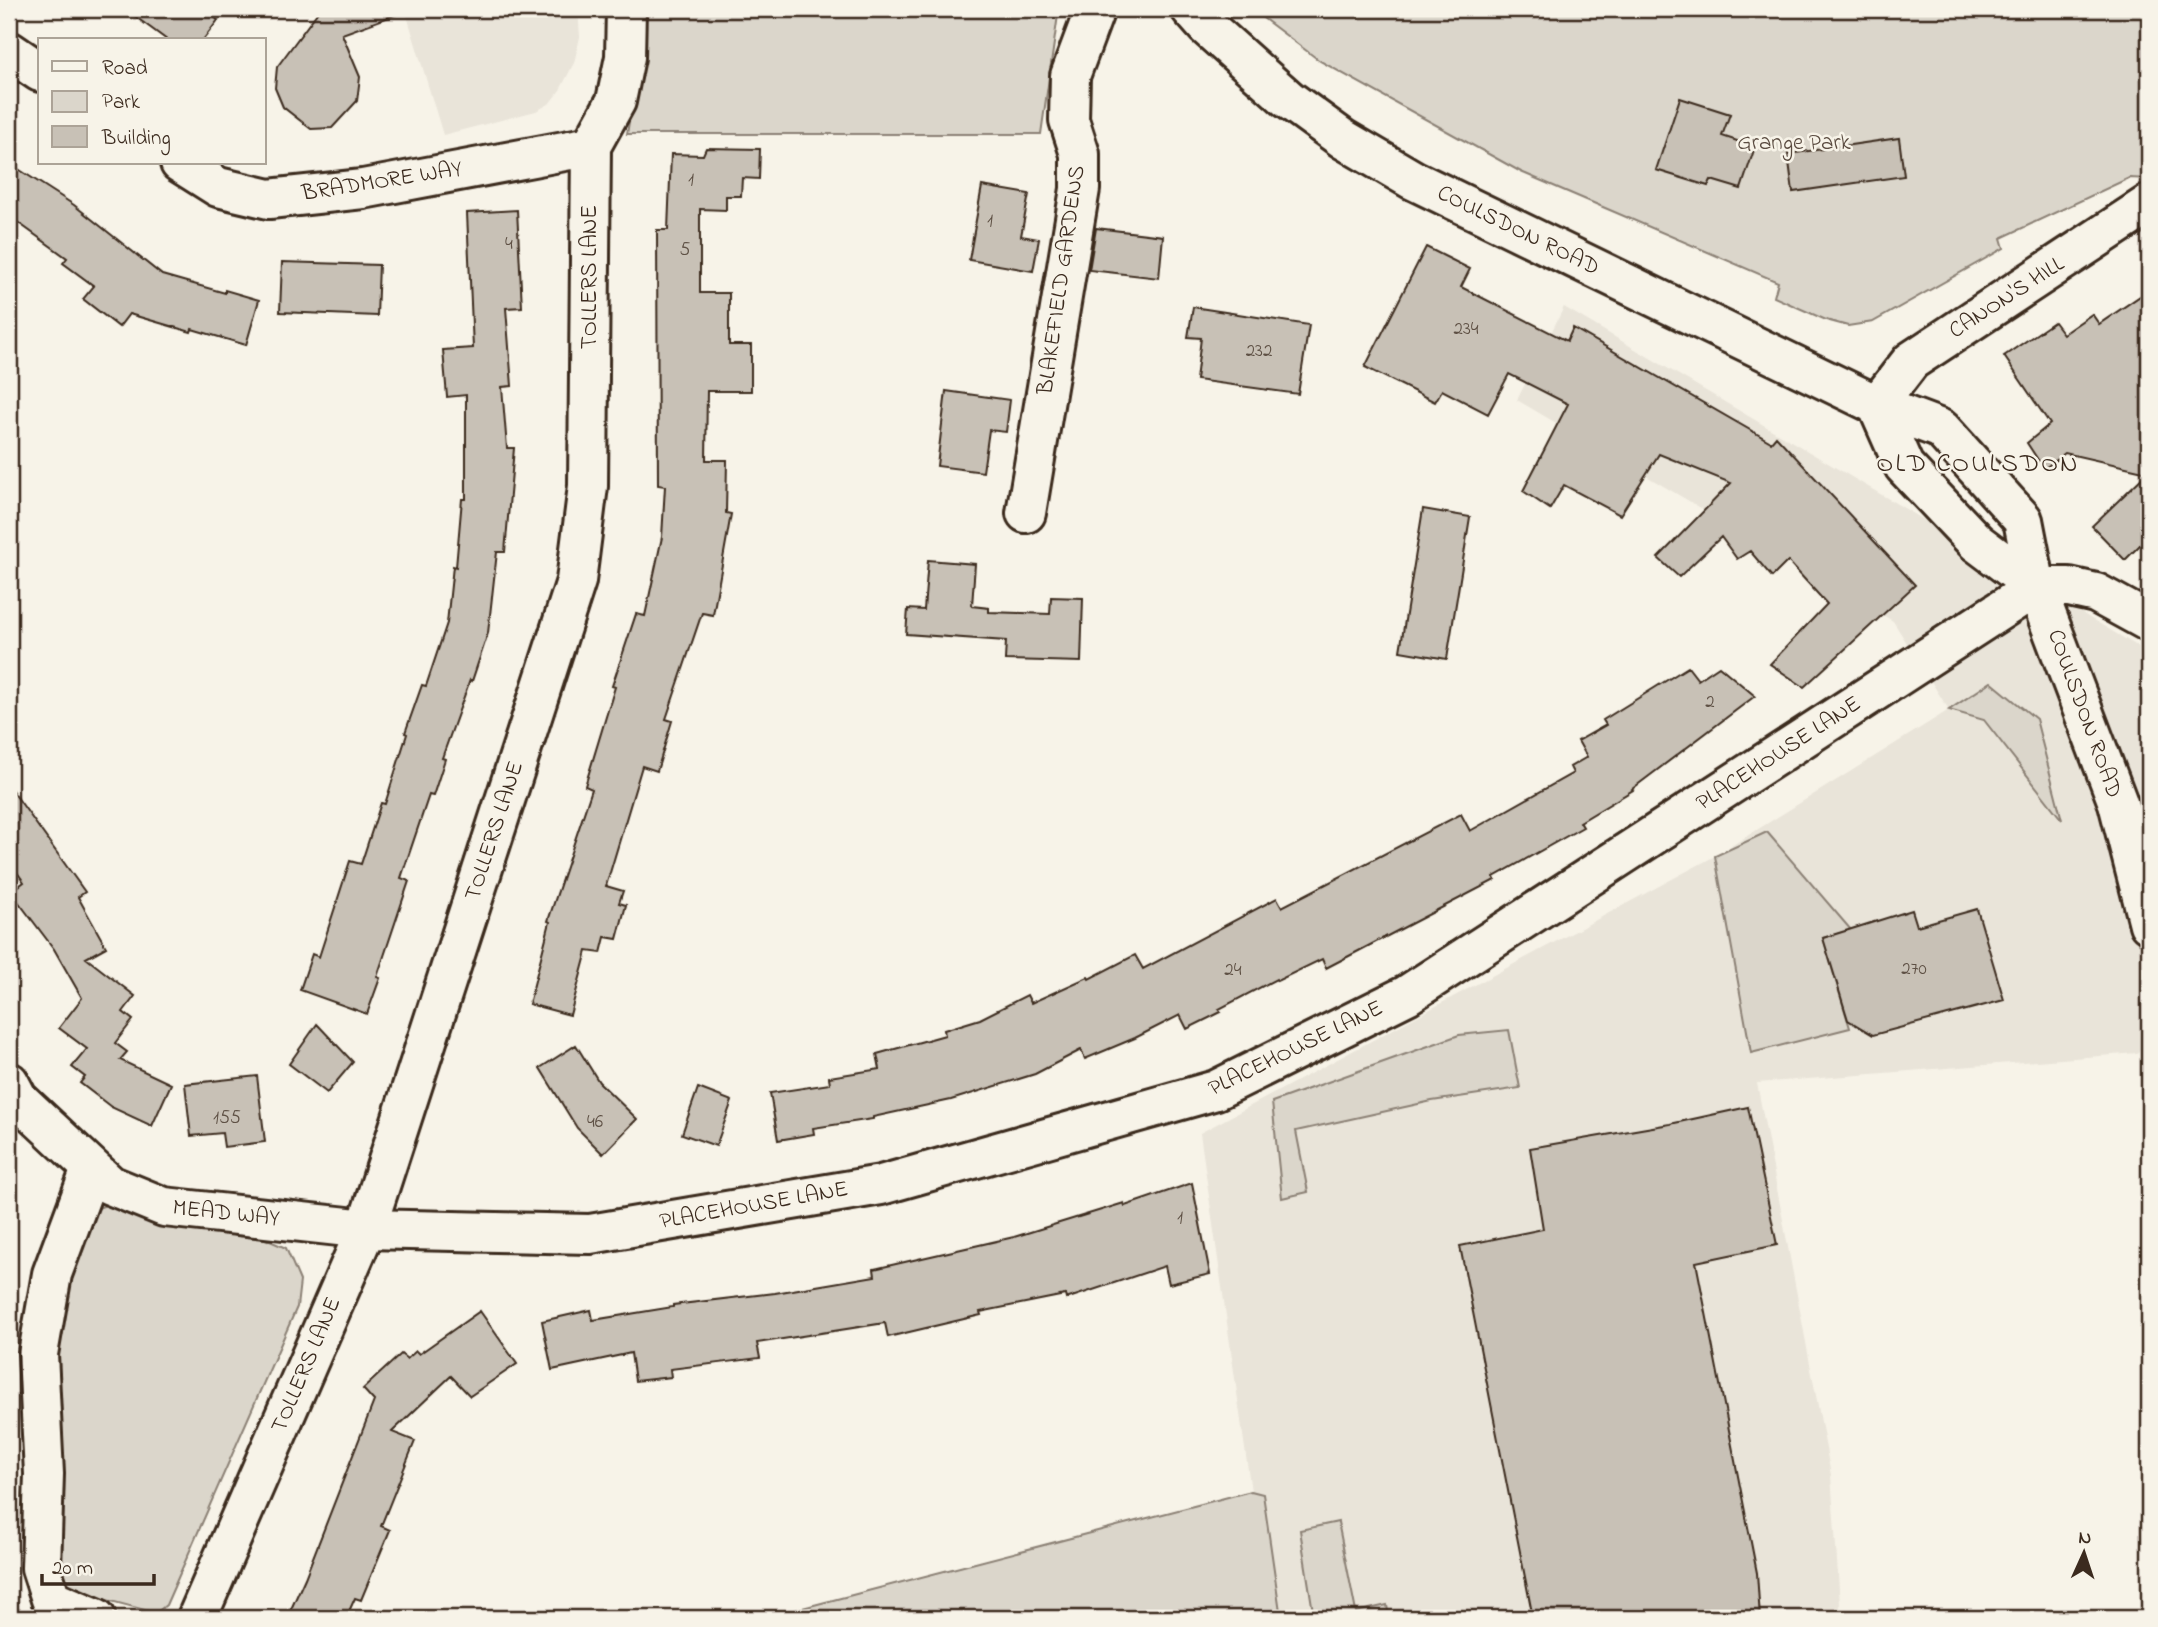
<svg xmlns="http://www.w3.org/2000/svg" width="2158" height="1627" font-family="'Indie Flower',sans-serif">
  <rect width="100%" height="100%" fill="#f7f3e8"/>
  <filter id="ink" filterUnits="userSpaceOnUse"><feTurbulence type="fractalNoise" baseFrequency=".0143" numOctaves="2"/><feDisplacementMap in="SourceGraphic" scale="14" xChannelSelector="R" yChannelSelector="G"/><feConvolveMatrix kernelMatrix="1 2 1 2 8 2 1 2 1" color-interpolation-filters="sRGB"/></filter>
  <g filter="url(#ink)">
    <path fill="#e9e4d9" d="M405,9H578L580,37L574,63L560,90L549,104L536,111L443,135Z
      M1564,307L2149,653V1040L2137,1053L1757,1083L1831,1475L1841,1618H764L1251,1491L1200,1133L1715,856L1949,710L1893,621L1517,400Z"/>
    <path fill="#dbd6cb" stroke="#8b8074" stroke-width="2" d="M641,9H1047L1058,15L1041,134H627L644,30Z
      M1251,9H2149V179L2129,178L2001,238L2004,248L1873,322L1848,326L1826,320L1774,297L1778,282L1521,172L1320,61Z
      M1991,682L2036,719L2062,820L1984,720L1949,710Z
      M1767,832L1851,930L1823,938L1850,1028L1751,1053L1715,856Z
      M1509,1030L1520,1088L1432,1101L1296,1131L1308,1192L1282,1198L1272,1102L1459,1035Z
      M109,1204L254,1234L286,1248L300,1281L297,1307L166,1605L156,1613L73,1591L57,1561L55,1341L63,1292L95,1209Z
      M1251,1491L1263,1494L1281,1618H764Z
      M1338,1522L1356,1612L1387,1605L1389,1618H1314L1300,1530Z"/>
    <path fill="#c8c1b6" stroke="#3b2a1e" stroke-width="2" d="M125,9H202L218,20L203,40H167Z
      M320,9H400V13L342,34L360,77L357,101L332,128L311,129L283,107L275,88L277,67Z
      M1680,98L1730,114L1722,136L1755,147L1741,189L1711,180L1708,186L1656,170Z
      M1899,138L1904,176L1793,192L1788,154Z
      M706,148L760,149L759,179L742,178L741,196H726V210L700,209V293H729V345H751V391H707L706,460H727L726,513L731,514L713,615L702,613L666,719L672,721L657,771L642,766L606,886L623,891L619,903L626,905L617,939L605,937L601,953L587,951L570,1015L529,1004L550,922L548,921L592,789L585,786L615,687L612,686L636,614L645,616L662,537L665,486L658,485L657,230H668L671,154L703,155Z
      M9,163L74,205L162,275L225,293V290L259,300L246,345L192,329L191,332L129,314L119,327L83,299L94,286L63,263L67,258L9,216Z
      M982,186L1029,194L1021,236L1039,239L1033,271L969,260Z
      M517,210L522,307L506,308L512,386L502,387L507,448H514L505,552H497L488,633L472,681L470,680L442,758L445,759L433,796L429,795L401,878L409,881L377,977L380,978L367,1014L300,990L312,954L319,957L350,861L361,864L381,803L385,804L407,734L405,733L422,685L426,686L447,623L453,566L456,567L462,499H466V395L447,397L443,350L473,348L467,213Z
      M1096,228L1163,236L1159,278L1089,270Z
      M1426,247L1470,269L1461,287L1567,341L1573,328L1771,442L1776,436L1915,585L1804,687L1770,664L1827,604L1788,561L1772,577L1750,551L1737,559L1721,537L1679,577L1658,558L1731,483L1659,454L1620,515L1564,485L1550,509L1523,491L1568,404L1509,374L1488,414L1442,390L1435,402L1365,367Z
      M282,262L379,265L377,316L280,312Z
      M2149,290V536L2125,560L2092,526L2148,472L2065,453L2044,469L2027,443L2050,424L2004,356L2054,322L2063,334L2092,314L2099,324Z
      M1193,307L1309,325L1298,394L1196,380L1201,338L1188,337Z
      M946,391L1010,400L1006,432L989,430L983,472L937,466Z
      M1423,509L1470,517L1447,659L1400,651Z
      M928,560L975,564L972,606L989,608V612L1050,614L1051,597L1083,598L1081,662L1005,660L1006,641L906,634L908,609L924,610Z
      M1719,666L1755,696L1632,789L1633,790L1580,822L1583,827L1494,877L1495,880L1326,968L1322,959L1277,981L1276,979L1219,1009L1221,1012L1187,1029L1180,1015L1135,1038L1085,1059L1081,1050L1035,1074L951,1100L873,1117V1119L813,1128L814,1134L778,1140L770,1093L830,1084L829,1077L880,1069L877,1054L945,1035L944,1030L980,1019L1027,995L1031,1003L1088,977L1089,979L1135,955L1143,969L1277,898L1282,907L1461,814L1470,831L1573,773L1570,767L1587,757L1578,741L1606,725L1603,720L1688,667L1698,680Z
      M9,786L85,892L78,897L106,947L86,958L135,996L123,1012L133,1020L115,1043L127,1052L120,1060L171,1084L152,1126L111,1107L80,1083L85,1077L72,1067L87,1049L59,1028L82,998L54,949L11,892L24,882L9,861Z
      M1977,909L2004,1000L1873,1035L1848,1020L1823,938L1912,910L1917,926Z
      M317,1024L353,1062L327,1093L289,1064Z
      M576,1045L599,1082L637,1119L603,1154L577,1128L540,1068Z
      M257,1076L265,1142L224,1147L222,1133L191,1136L185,1084Z
      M698,1088L732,1101L716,1146L682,1134Z
      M1748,1107L1777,1245L1696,1262L1757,1573L1760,1618H1533L1460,1246L1543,1229L1530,1148L1670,1124Z
      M1192,1183L1210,1274L1169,1284L1165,1266L1066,1299L1065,1295L980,1312L981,1315L888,1337L885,1323L757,1343L760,1358L670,1369L671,1377L635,1381L631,1353L552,1370L542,1321L591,1310L593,1320L673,1307V1305L775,1293L875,1276L874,1269L1014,1237L1124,1203L1125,1206Z
      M480,1311L517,1364L470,1396L451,1376L392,1432L415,1441L381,1526L390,1530L361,1600L355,1598L346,1618H287L305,1578L374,1401L363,1389L401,1354L407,1359L416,1351L419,1354Z"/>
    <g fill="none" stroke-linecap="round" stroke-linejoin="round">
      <defs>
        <path id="street" d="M9,51L40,72
          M180,163L218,187L269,199L363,189L591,146
          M1877,405L1911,361L2149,204
          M1026,513L1080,189V154L1069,120L1070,76L1095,9
          M2036,587H2069L2096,593L2149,622
          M91,1169L52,1274L38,1354L44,1474L41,1568L51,1599L96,1618
          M197,1618L366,1229L576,581L588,486L591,146L616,101L625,57L626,9"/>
        <path id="secondary" d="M1191,9L1206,26L1288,99L1343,139L1413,180L1877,405L1941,429L2023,520L2036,587L2118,803L2149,924
          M1877,405L1904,466L1976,542L2036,587
          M9,1082L18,1099L110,1185L164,1207L366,1229L590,1234L881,1185L1216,1090L1407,995L2036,587"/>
      </defs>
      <use href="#street" stroke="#3b2a1e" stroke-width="44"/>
      <use href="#secondary" stroke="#3b2a1e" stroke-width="44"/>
      <use href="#street" stroke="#f7f3e8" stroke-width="38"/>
      <use href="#secondary" stroke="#f7f3e8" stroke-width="38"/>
    </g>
  </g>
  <g text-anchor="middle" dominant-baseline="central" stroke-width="5" stroke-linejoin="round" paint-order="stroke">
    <g font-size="19" fill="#5e5044">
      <text x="691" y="180">1</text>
      <text x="990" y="221">1</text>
      <text x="509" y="244">4</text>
      <text x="685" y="250">5</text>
      <text x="1466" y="329">234</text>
      <text x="1259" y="351">232</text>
      <text x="1710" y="702">2</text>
      <text x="1914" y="969">270</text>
      <text x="1233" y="970">24</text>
      <text x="227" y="1118">155</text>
      <text x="595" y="1122">46</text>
      <text x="1180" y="1218">1</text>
    </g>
    <g font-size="23" fill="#5b4c41" stroke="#f7f3e8">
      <text x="1794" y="143">Grange Park</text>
    </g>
    <g font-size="23" fill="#3b2a1e" stroke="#f7f3e8">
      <text transform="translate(382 182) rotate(-9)">BRADMORE WAY</text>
      <text transform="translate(1518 231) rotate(26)">COULSDON ROAD</text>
      <text transform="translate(590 277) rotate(-90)">TOLLERS LANE</text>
      <text transform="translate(1062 280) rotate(-82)">BLAKEFIELD GARDENS</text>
      <text transform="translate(2007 298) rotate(-33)">CANON'S HILL</text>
      <text transform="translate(2084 714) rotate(70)">COULSDON ROAD</text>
      <text transform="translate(1779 754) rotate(-33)">PLACEHOUSE LANE</text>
      <text transform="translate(495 831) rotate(-72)">TOLLERS LANE</text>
      <text transform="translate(1296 1049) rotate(-26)">PLACEHOUSE LANE</text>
      <text transform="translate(754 1206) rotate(-10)">PLACEHOUSE LANE</text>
      <text transform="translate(226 1214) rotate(6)">MEAD WAY</text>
      <text transform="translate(307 1365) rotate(-67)">TOLLERS LANE</text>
    </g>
    <g font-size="26" letter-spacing="2" fill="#3b2a1e" stroke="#f7f3e8">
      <text x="1978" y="465">OLD COULSDON</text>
    </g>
  </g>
  <rect width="2158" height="1627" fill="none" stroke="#f7f3e8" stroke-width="35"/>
  <rect x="18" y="18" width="2123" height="1592" fill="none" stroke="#3b2a1e" stroke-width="2.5" filter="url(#ink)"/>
  <rect x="38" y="38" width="228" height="126" fill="#f7f3e8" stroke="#aca397" stroke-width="2"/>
  <rect x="52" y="61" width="35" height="10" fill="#f7f3e8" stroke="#aca397" stroke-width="2"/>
  <text x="102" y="74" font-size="21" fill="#3b2a1e">Road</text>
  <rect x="52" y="91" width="35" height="21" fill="#dbd6cb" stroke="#aca397" stroke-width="2"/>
  <text x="102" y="108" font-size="21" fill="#3b2a1e">Park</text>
  <rect x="52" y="126" width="35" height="21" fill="#c8c1b6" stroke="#aca397" stroke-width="2"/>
  <text x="102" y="144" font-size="21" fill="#3b2a1e">Building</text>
  <g transform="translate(2084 1553) rotate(3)" stroke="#f7f3e8" stroke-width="5" paint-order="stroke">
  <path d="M0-5L12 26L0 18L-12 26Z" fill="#3b2a1e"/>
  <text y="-10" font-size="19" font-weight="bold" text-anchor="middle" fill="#3b2a1e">N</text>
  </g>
  <path d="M42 1574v10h112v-10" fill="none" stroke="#3b2a1e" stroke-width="3.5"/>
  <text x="52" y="1574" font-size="21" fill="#3b2a1e" stroke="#f7f3e8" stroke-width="5" paint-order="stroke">20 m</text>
</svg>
